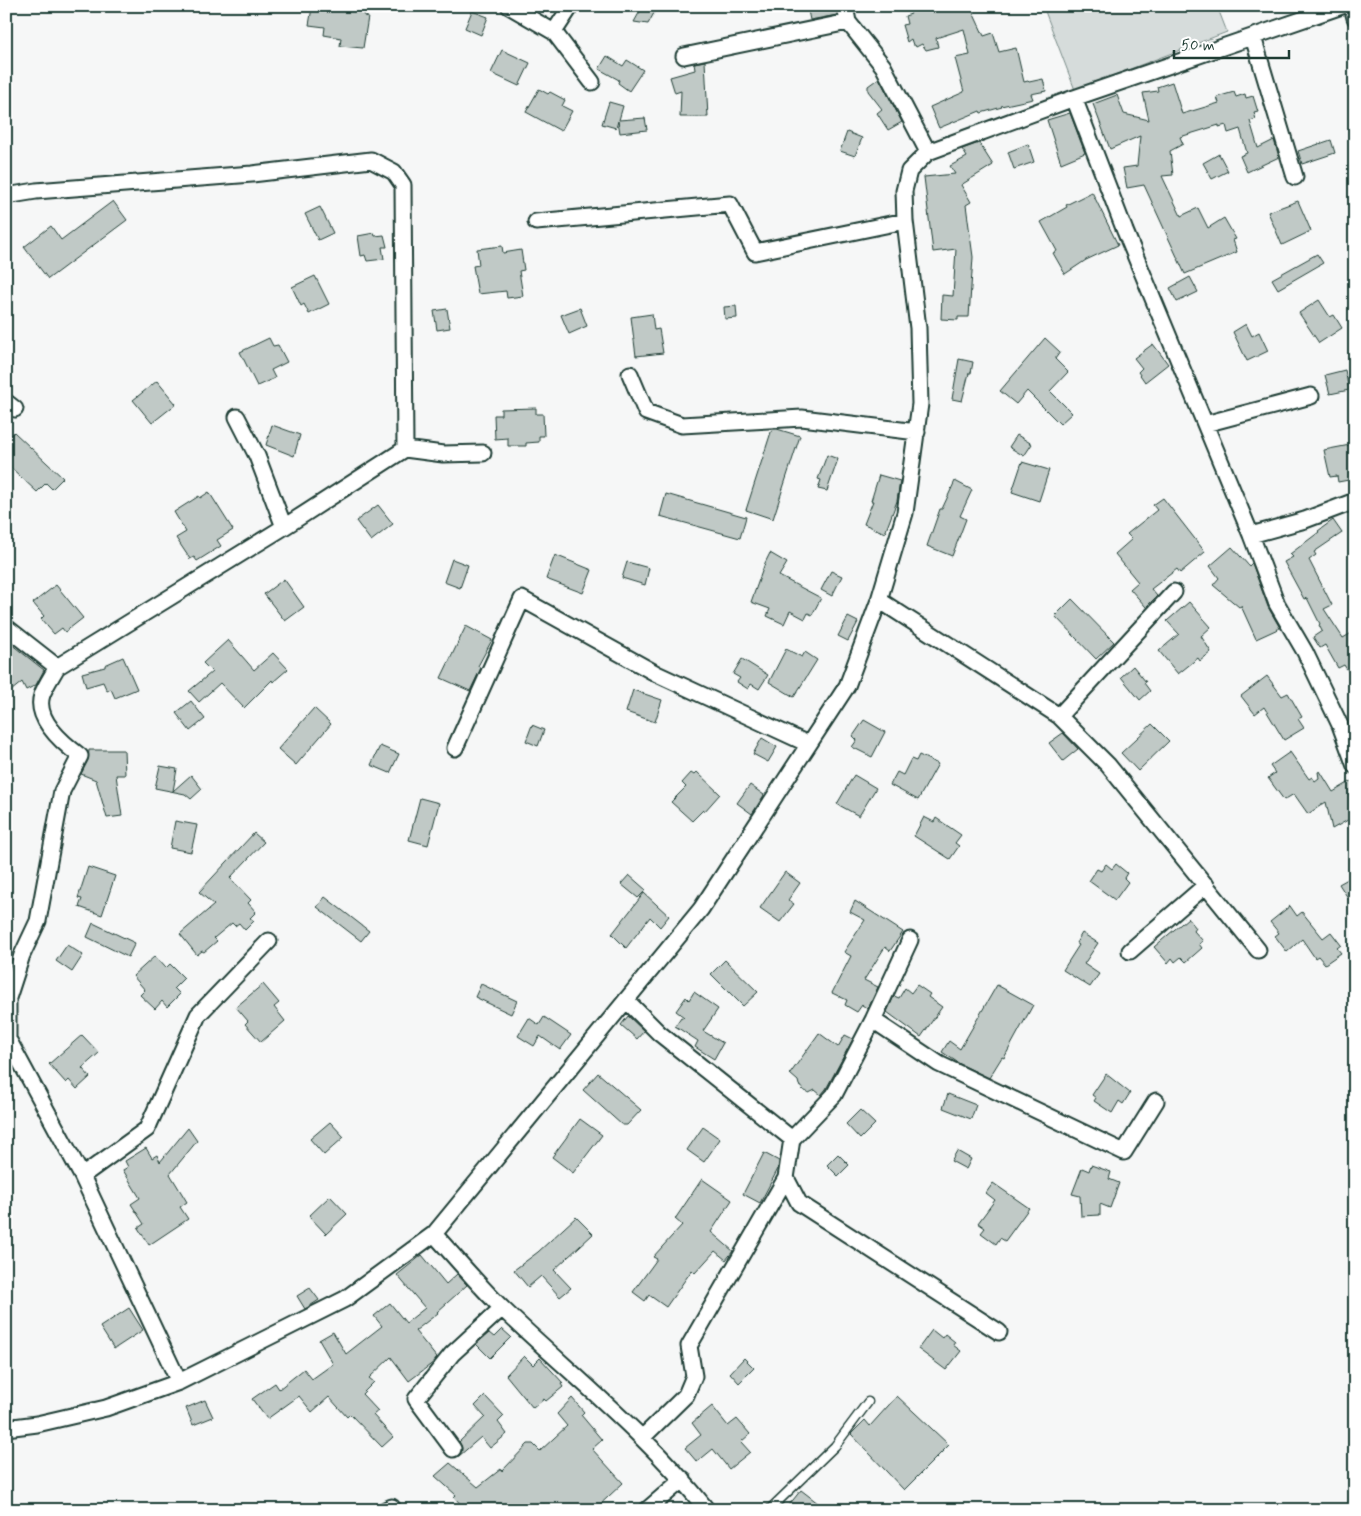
<svg xmlns="http://www.w3.org/2000/svg" width="1361" height="1516" font-family="Mynerve,sans-serif">
  <rect width="100%" height="100%" fill="#f6f7f7"/>
  <filter id="ink" filterUnits="userSpaceOnUse"><feTurbulence type="fractalNoise" baseFrequency=".02" numOctaves="2"/><feDisplacementMap in="SourceGraphic" scale="10" xChannelSelector="R" yChannelSelector="G"/><feConvolveMatrix kernelMatrix="1 2 1 2 8 2 1 2 1" color-interpolation-filters="sRGB"/></filter>
  <g filter="url(#ink)">
    <path fill="#d6dcdb" stroke="#7a8c88" d="M1043,6H1217L1227,32L1075,90Z"/>
    <path fill="#c0c9c6" stroke="#1f3d34" d="M321,6H365L364,16L368,17L363,48L340,46L341,38L324,35L325,27L309,25L312,8L321,10Z
      M643,6L654,13L648,24L634,22Z
      M807,6H836L837,15L810,20Z
      M907,6H970L984,36L993,33L999,52L1016,48L1024,82L1028,81L1029,82L1043,79L1046,91L1031,94L1033,99L1001,106L1002,107L981,113L980,111L939,128L930,107L964,92L955,58L970,55L964,29L936,38L938,47L926,50L922,44L916,47L915,45H913L911,39L907,42L902,25L907,24L905,16L911,14Z
      M472,11L488,17L481,35L465,28Z
      M502,50L530,63L519,86L491,73Z
      M607,56L623,66L627,60L643,70L629,91L618,83L619,80L599,69Z
      M705,61L708,117H680L681,91L675,93L670,77L695,70L694,63Z
      M879,78L902,122L888,130L877,113L882,109L868,91V86Z
      M1172,82L1182,114L1219,103L1217,97L1234,92L1236,97L1245,94L1246,98L1253,96L1258,112L1254,113L1256,119L1250,121L1258,148L1274,140L1279,157L1247,172L1240,156L1247,153L1240,129L1228,133L1226,125L1219,127V125L1180,137L1183,144L1170,151L1173,175L1162,176L1181,216L1198,208L1208,228L1224,218L1236,239L1233,240L1237,252L1185,274L1144,185L1127,188L1123,168L1137,166L1140,136L1110,149L1093,104L1117,95L1124,114L1149,120L1143,93L1158,91L1157,87Z
      M539,89L548,94L550,92L565,100L562,106L572,111L561,131L526,112Z
      M609,102L623,106L619,120L645,118L647,130L620,133L618,121L616,128L602,124Z
      M1070,113L1085,153L1061,163L1047,120Z
      M847,132L862,138L855,156L840,151Z
      M1331,140L1335,153L1302,164L1298,151Z
      M979,143L993,165L961,185L971,202L966,205L973,257L969,317H958V320L941,319L942,295L953,296L956,249L933,252L924,177L955,174L950,166L967,157L962,149Z
      M1028,144L1034,162L1014,169L1008,152Z
      M1219,154L1228,171L1212,179L1203,163Z
      M1092,192L1118,245L1086,260L1065,274L1053,253L1057,251L1041,222L1067,207L1066,205Z
      M113,201L127,220L48,279L24,247L51,226L61,240Z
      M1298,201L1311,231L1282,245L1268,212Z
      M320,207L333,233L318,240L305,214Z
      M374,233L375,236L384,235L387,247H382L384,259L367,261L365,255L361,256L358,236Z
      M502,246L503,253L521,250L524,270L519,271L523,296L507,298L506,291L478,294L473,266L479,265L477,249Z
      M1317,254L1323,263L1278,289L1272,279Z
      M315,276L329,304L309,314L304,304L301,306L292,287Z
      M1190,277L1198,292L1177,302L1170,288Z
      M1319,300L1330,317L1334,315L1342,328L1319,343L1299,313Z
      M736,306L737,318L725,319L724,307Z
      M580,308L587,326L569,334L561,315Z
      M447,309L450,328L437,330L434,311Z
      M652,314L654,330L659,329L663,353L636,356L631,317Z
      M1246,324L1252,336L1259,332L1268,351L1247,361L1233,332Z
      M269,338L273,346L278,345L287,362L271,370L275,378L257,386L240,352Z
      M1045,338L1060,352L1055,359L1068,372L1050,391L1072,413L1060,424L1027,391L1016,404L1000,391Z
      M1153,344L1168,364L1145,382L1138,372L1142,368L1134,358Z
      M959,359L973,362L971,373H969L962,401L952,399Z
      M1345,370L1349,390L1330,394L1325,375Z
      M157,381L176,404L152,423L133,400Z
      M536,408V414H543L544,436H539V442L526,443V446H508V438L495,439L494,415H501V409Z
      M272,425L300,435L294,456L266,445Z
      M772,429H777L800,436L773,519L746,510Z
      M14,432L63,478L52,489L46,483L37,492L6,463V440Z
      M1017,435L1032,444L1024,456L1009,447Z
      M1355,444V470L1352,471L1354,479L1338,482L1337,476L1330,477L1324,450Z
      M827,455L838,459L827,491L818,489L821,480L818,479Z
      M1022,462L1049,470L1039,501L1012,492Z
      M879,475L900,481L897,501L885,533L864,524L873,501H871Z
      M955,481L972,490L960,516L966,519L952,556L927,546L940,509H942Z
      M209,492L233,530L217,540L221,546L197,561L194,557L190,559L176,538L186,532L174,512L199,496L200,498Z
      M666,494L746,517L740,538L660,516Z
      M1163,498L1205,552L1180,573L1177,569L1151,589L1157,596L1146,607L1130,589L1138,582L1115,554L1132,539L1127,534L1157,510L1153,505Z
      M378,505L393,524L371,541L356,521Z
      M1333,520L1342,533L1314,552L1316,555L1309,560L1332,605L1324,609L1343,638L1355,631V682L1344,665L1338,668L1325,645L1320,648L1313,637L1322,631L1319,625L1320,624L1307,598L1304,599L1284,562L1293,557L1290,554L1319,532L1318,531Z
      M1232,547L1249,566L1252,563L1268,607L1280,628L1256,639L1241,606L1239,607L1213,585L1219,578L1210,566Z
      M770,553L787,563L779,576L821,598L812,615L808,613L805,619L790,611L784,624L767,616L770,609L751,602L765,563Z
      M555,555L592,570L583,593L546,579Z
      M452,559L468,565L460,588L444,582Z
      M627,562L649,568L645,585L622,578Z
      M831,571L842,576L832,596L821,590Z
      M284,579L304,607L285,621L264,594Z
      M56,585L83,618L65,632L62,628L54,634L41,619L44,616L33,603Z
      M1072,599L1114,642L1096,659L1055,616Z
      M1189,602L1211,627L1201,636L1211,652L1200,661L1198,658L1178,674L1159,651L1179,634L1167,621Z
      M848,617L858,622L848,641L838,636Z
      M466,626L492,640L478,666L481,668L470,691L441,678Z
      M6,640L44,670L36,685L26,690L22,682L6,695Z
      M228,640L254,670L273,653L288,669L273,682L272,680L244,708L220,683L199,702L189,691L212,672L203,663Z
      M786,649L802,657L805,652L817,660L794,697L769,682Z
      M123,657L137,689L115,698L111,689L107,691L103,682L86,687L82,673L105,667V665Z
      M742,659L768,675L759,689L751,684L748,689L737,682L740,678L733,674Z
      M1133,666L1146,682L1144,683L1150,691L1140,700L1121,677Z
      M1267,676L1282,696L1288,693L1302,717L1298,719L1304,728L1284,740L1264,707L1255,714L1241,696Z
      M633,690L662,700L655,722L626,712Z
      M191,701L205,719L190,731L176,713Z
      M314,708L331,724L296,765L278,749Z
      M864,720L885,732L872,757L852,747L857,740L853,736Z
      M1152,724L1169,741L1138,771L1121,753Z
      M532,725L544,730L538,746L526,741Z
      M1063,733L1078,749L1063,761L1049,743Z
      M762,738L777,747L768,762L753,754Z
      M380,746L399,754L390,773L371,765Z
      M89,750H124L125,775H116L122,816L107,818L96,780L81,774L88,760Z
      M1290,752L1309,779L1312,777L1315,781L1319,778L1318,772L1320,771L1333,792L1355,779V816L1332,829L1326,802L1308,814L1294,794L1284,800L1268,778L1275,773L1270,766Z
      M919,755L938,764L918,800L890,785L897,772L903,775L911,759L916,761Z
      M160,766L177,769L173,791L191,775L202,789L191,799L185,794L155,788Z
      M697,772L720,794L704,812L703,810L692,821L671,802L686,787L682,783L691,773L694,775Z
      M854,775L876,788L859,816L837,804Z
      M750,785L764,795L752,814L737,803Z
      M420,798L439,803L428,845L409,840Z
      M924,817L934,822L936,818L961,835L955,843L959,846L950,859L914,836Z
      M175,821L197,825L191,852L170,848Z
      M254,833L264,842L230,878L251,900L248,903L256,912L250,918L254,921L245,930L239,923L235,926L232,923L214,938L217,941L204,952L202,951L197,955L180,934L214,905L199,892Z
      M1106,864L1112,869L1116,864L1127,873L1124,878L1128,882L1115,900L1089,881L1097,869L1101,871Z
      M88,867L115,876L102,915L79,907L82,899L78,898Z
      M785,872L800,883L788,900L794,904L780,922L760,908Z
      M629,875L646,890L638,898L621,884Z
      M1355,875V909L1339,884Z
      M644,893L669,916L660,927L650,917L626,948L612,934Z
      M325,897L369,931L361,941L317,907Z
      M855,901L903,932L890,951L885,947L864,980L878,987L868,1009L862,1005L857,1012L845,1005L847,1000L832,993L851,956L844,952L865,920L850,912Z
      M1290,906L1297,916L1302,912L1323,938L1331,932L1341,945L1337,948L1341,953L1325,964L1318,956L1315,958L1302,939L1287,952L1275,936L1279,933L1270,922Z
      M1188,918L1196,928L1194,931L1203,941L1199,944L1202,948L1186,962L1181,957L1175,962L1172,958L1168,963L1154,947Z
      M93,923L135,943L128,957L87,937Z
      M1082,933L1098,943L1084,964L1099,974L1090,987L1063,970L1079,945L1076,943Z
      M67,945L83,955L72,972L56,961Z
      M155,956L166,968L170,964L184,978L174,988L180,994L167,1007L162,1001L155,1009L140,995L145,990L133,976Z
      M725,960L758,992L743,1006L711,974Z
      M263,984L279,1003L274,1007L285,1021L261,1042L245,1024L248,1021L236,1007Z
      M481,984L517,1001L511,1014L475,997Z
      M917,985L930,994L928,997L942,1007L921,1037L887,1012L894,996L899,998L905,988L911,993Z
      M997,985L1033,1005L1004,1058L1002,1057L989,1078L960,1064L942,1052L949,1041L960,1049Z
      M694,992L718,1009L703,1031L723,1043L714,1059L695,1047L698,1041L675,1026L681,1017L683,1018L684,1017L676,1011L686,997L689,1000Z
      M628,1016L644,1031L637,1039L621,1025Z
      M544,1017L571,1035L560,1050L540,1036L534,1046L518,1036L529,1018L539,1025Z
      M819,1033L838,1047L845,1035L853,1039L826,1089L821,1095L815,1090L809,1093L803,1090L799,1085L798,1081L790,1074Z
      M82,1035L99,1053L82,1068L90,1077L77,1089L69,1080L66,1083L49,1064Z
      M598,1073L641,1110L627,1125H622L583,1090Z
      M1106,1074L1130,1093L1123,1104L1119,1101L1112,1113L1094,1101L1096,1098L1092,1095Z
      M948,1094L976,1105L971,1119L943,1108Z
      M860,1110L875,1124L860,1139L846,1124Z
      M580,1119L602,1135L573,1173L552,1157Z
      M330,1122L344,1137L324,1155L310,1139Z
      M703,1127L720,1139L704,1162L687,1150Z
      M188,1128L197,1141L170,1174L187,1202L180,1207L188,1219L149,1245L138,1228L144,1224L131,1204L140,1198L123,1170L128,1167L125,1161L146,1148L152,1158L157,1155L160,1162Z
      M957,1151L971,1159L966,1169L951,1161Z
      M764,1153L779,1161L778,1169L760,1203L743,1194Z
      M838,1154L849,1165L838,1176L827,1165Z
      M1091,1165L1111,1172L1109,1179L1119,1183L1110,1208L1100,1204V1215L1081,1216L1080,1196L1072,1194L1082,1168L1089,1171Z
      M702,1179L732,1200L711,1232L733,1251L726,1260L715,1251L695,1273L692,1270L666,1307L649,1295L645,1301L633,1292L657,1259L653,1257L682,1225L675,1219Z
      M993,1183L1029,1208L1005,1241L1000,1238L996,1244L981,1233L985,1228L978,1223L995,1200L986,1193Z
      M330,1196L347,1214L326,1234L309,1216Z
      M576,1217L593,1234L554,1270L571,1288L560,1297L541,1276L528,1287L514,1270L538,1252Z
      M422,1255L446,1284L457,1274L467,1285L437,1312L438,1313L415,1331L437,1358L434,1362L409,1381L391,1357L369,1378L374,1382L362,1394L378,1411L373,1415L393,1437L382,1447L350,1414L347,1417L329,1397L312,1412L299,1396L267,1419L252,1399L275,1383L279,1389L304,1369L312,1379L333,1364L319,1340L333,1332L346,1354L382,1326L374,1316L390,1303L406,1323L425,1308L397,1275Z
      M310,1288L319,1300L305,1309L297,1296Z
      M129,1308L143,1330L114,1349L100,1327Z
      M502,1329L511,1337L490,1358L476,1344L489,1333L494,1337Z
      M932,1330L942,1338L945,1334L955,1342L953,1345L961,1351L946,1370L918,1349Z
      M524,1356L533,1365L540,1358L563,1383L561,1384L563,1387L546,1401L544,1399L533,1408L506,1375Z
      M744,1358L754,1368L739,1383L730,1373Z
      M485,1396L504,1416L498,1422L507,1434L490,1448L481,1437L459,1456L462,1448L459,1442L485,1417L475,1406Z
      M897,1396L949,1445L904,1490L851,1434L865,1420L870,1426Z
      M572,1398L584,1412L581,1415L602,1440L592,1449L623,1483L594,1510H549L544,1504L537,1510H466L454,1497L456,1495L435,1476L450,1463L478,1487L501,1469L502,1471L528,1444H533L540,1451L567,1426L557,1414Z
      M205,1400L213,1417L193,1425L186,1408Z
      M712,1406L728,1426L737,1419L750,1434L741,1442L750,1452L729,1469L713,1449L697,1462L685,1448L701,1435L692,1423Z
      M801,1490L827,1510H785Z"/>
    <g fill="none" stroke-linecap="round" stroke-linejoin="round">
      <defs>
        <path id="service" d="M769,1510L835,1446L868,1402"/>
        <path id="minor" d="M509,6L554,32L592,82
          M1352,6L1355,18
          M554,32L571,6
          M1253,37L1295,177
          M684,56L848,22
          M1074,98L1125,231L1251,535L1277,604L1305,652L1340,725L1355,766
          M928,152L1074,98L1342,6
          M6,196L36,191L252,174L371,160L394,172L403,185L405,449
          M536,222L730,204L755,252L905,221
          M630,374L646,412L682,425L802,418L917,432
          M6,402L15,409
          M237,417L257,456L284,527
          M1205,424L1311,396
          M1251,535L1305,520L1355,501
          M879,600L1059,716L1108,765L1258,950
          M6,627L57,667
          M1059,716L1174,592
          M455,748L522,599L657,674L808,744
          M1130,951L1206,885
          M626,1000L659,1033L792,1139
          M873,1020L939,1064L1124,1152L1156,1101
          M82,1176L147,1129L198,1015L269,941
          M786,1178L799,1203L999,1332
          M434,1234C457,1259 479,1286 504,1310C572,1375 648,1435 707,1510
          M179,1382L82,1176L8,1039V998L22,955L38,921L62,791L80,756C64,744 34,719 42,695C45,686 52,676 57,667L284,527L405,449L443,454L483,453
          M6,1428L37,1424L106,1408L179,1382L345,1299L434,1234L701,909L847,686L879,600L905,513L920,404L918,328L905,221L904,191L909,171L928,152L883,66L848,22L845,6
          M642,1438L686,1395L694,1376L689,1346L786,1178L792,1139L834,1095L873,1020L910,940
          M453,1449L416,1399L452,1354L502,1308
          M385,1510L392,1507L393,1510
          M647,1510L683,1479"/>
      </defs>
      <use href="#service" stroke="#1f3d34" stroke-width="11"/>
      <use href="#minor" stroke="#1f3d34" stroke-width="19"/>
      <use href="#service" stroke="#fff" stroke-width="8"/>
      <use href="#minor" stroke="#fff" stroke-width="15"/>
    </g>
  </g>
  <rect width="1361" height="1516" fill="none" stroke="#fff" stroke-width="25"/>
  <rect x="12" y="12" width="1336" height="1491" fill="none" stroke="#1f3d34" stroke-width="2" filter="url(#ink)"/>
  <path d="M1174 50v8h115v-8" fill="none" stroke="#1f3d34" stroke-width="2.5"/>
  <text x="1181" y="50" font-size="15" fill="#1f3d34" stroke="#ffffff" stroke-width="4" paint-order="stroke">50 m</text>
</svg>
